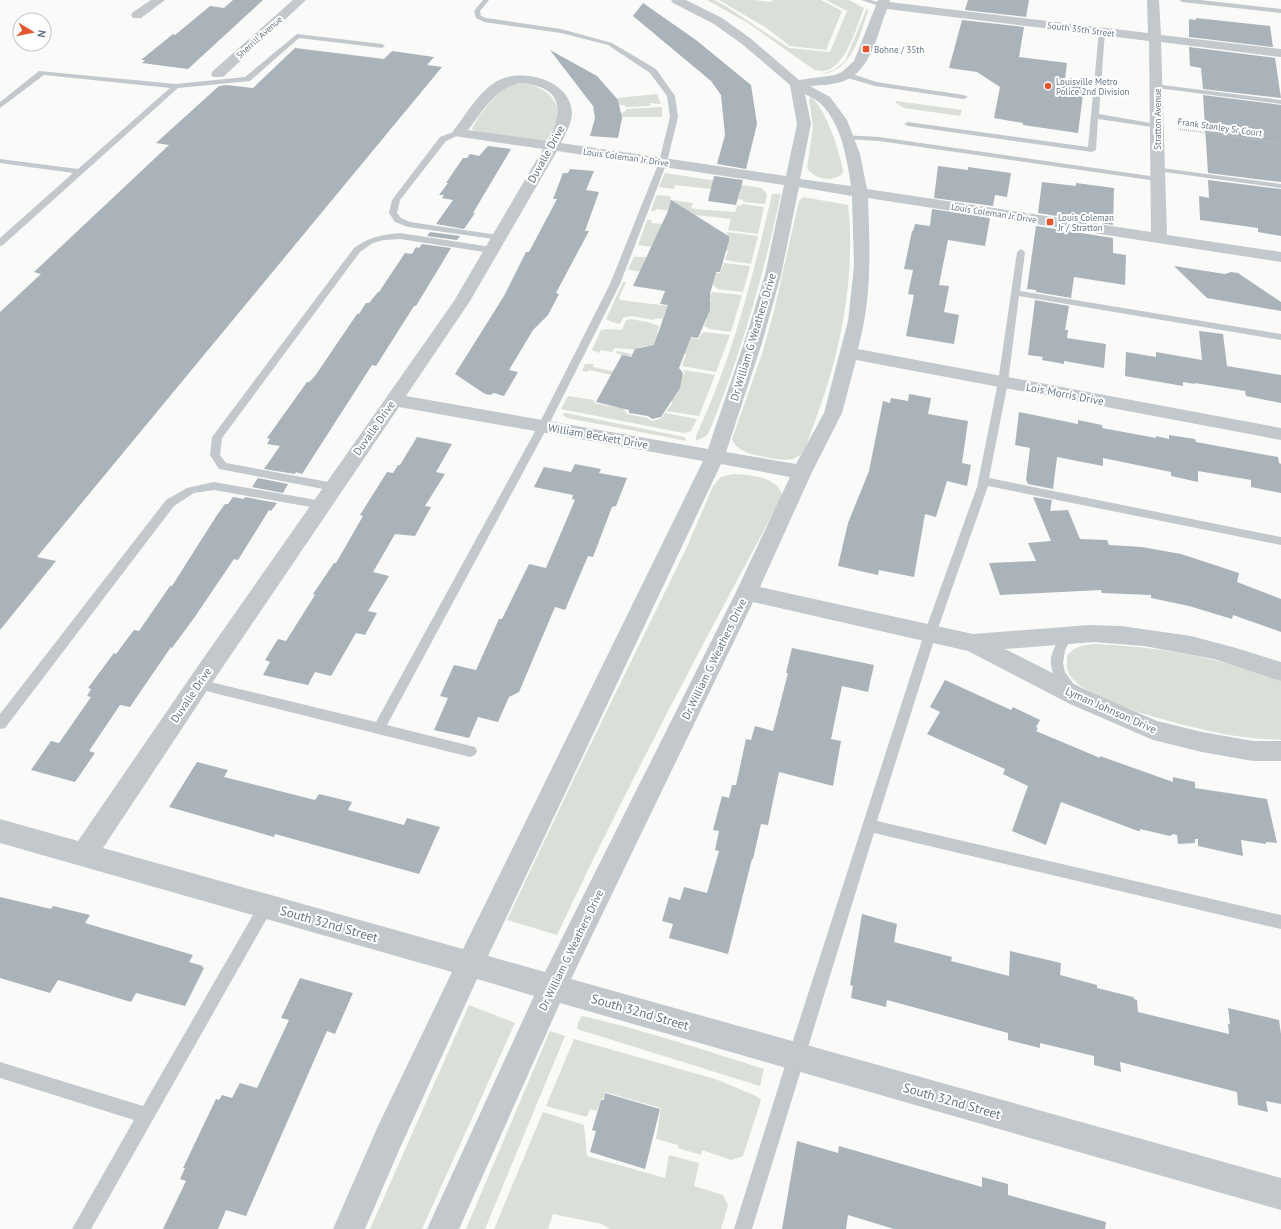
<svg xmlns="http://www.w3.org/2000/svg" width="1281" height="1229" font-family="'PT Sans',sans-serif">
  <rect width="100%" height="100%" fill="#fafaf8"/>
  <path fill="#dadfd7" d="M707,0H714L727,7L789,48L830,52L847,11L826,0H849L864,8C856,27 843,82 813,69L748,23Z
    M719,0H754L771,2L772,0H821L842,11L826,50L790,46L765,27Z
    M867,8L868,11C860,35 852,72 821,74L834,70L845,61Z
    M522,83C540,85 562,98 557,119C555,126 551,133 548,139L542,141L475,131L472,129C476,119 495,95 504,89C509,85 515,84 522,83Z
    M657,94L661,104L650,103V106L625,107V105H620L617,98Z
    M811,98C825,105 841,156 843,171L842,174C831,183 815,179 807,168L813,127L809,99Z
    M896,101L962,110L960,116L904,108L896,103Z
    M662,107V117H621V113L626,111V109Z
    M665,173L762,188L767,194L765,204L743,202V200L738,199L740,192L675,185L674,189L659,187Z
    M772,194H781C763,276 741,355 709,432L706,436L696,441V436C732,359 753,277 772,194Z
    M660,195L670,196L671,200L693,203L691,208L696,209L735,212L737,205L741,206L742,204L764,207L758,234L728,230L731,219L695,215L690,216L679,212L656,209L655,211H651L656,196Z
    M803,197L848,205C856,278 840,356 814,424C810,433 807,448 800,455C791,463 776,459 765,457C752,454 738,453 732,439L762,354L774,311L798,205L799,201Z
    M647,220H652L651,223L673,225L725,242L730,240L731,237L727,235V232L758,236L751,264L725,260L728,251L690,247L688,252L638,245Z
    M634,257H653L683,268L720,273L724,263L750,266L743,292L718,289L713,285L661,274L635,271L628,269Z
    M623,282H626L619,298L620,300L708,311L711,298L705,297L706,294H711L712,292L742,295L731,332L710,329L704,326L707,319L701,318L665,313L663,319L655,318L654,320L631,316L623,318L620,324L612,322L606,319Z
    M631,319L647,322L659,326L657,333L698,339L702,333L705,332L730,335L716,372L682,366L686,354L646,346L640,347L639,350L615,348L612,352L601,350L599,353L592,350L601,330L608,329L622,330L626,320Z
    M617,351L631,354L624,369L681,378L685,373L683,370L715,375L699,416L666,411L672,404L671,396L616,376L589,370L587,372L582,371L585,364H594L593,367L617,372L625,356L616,353Z
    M568,396L594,400V403C604,405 613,408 622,406L627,414L647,418L652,421C657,420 662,419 665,413L697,419L691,431L685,433L673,431L561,409Z
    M566,413L684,437L687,441L567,418L562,414Z
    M733,474C749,475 777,476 782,495L776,508C700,649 625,790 557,935L507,920L578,770L687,547L713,486L721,477Z
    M1095,644C1158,646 1222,658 1281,681V740C1264,739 1247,738 1229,735C1197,729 1081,703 1068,672C1066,667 1067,661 1067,656C1075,646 1083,645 1095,644Z
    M469,1005L515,1023L422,1229H370Z
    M582,1016C644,1030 704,1050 764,1069L760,1086L577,1029L578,1022Z
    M550,1031L565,1036L485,1229H466Z
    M574,1039L715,1079L756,1096L761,1100L743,1156L731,1160L702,1150L701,1155L678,1148V1145L656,1139L661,1108L605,1092L603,1100L601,1099L597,1111L590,1109L587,1117L546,1106Z
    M543,1112L584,1125L587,1156L665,1178L669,1155L699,1163L694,1186L723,1195L728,1205L721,1229H610L602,1224L553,1214L548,1229H494Z"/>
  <path fill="#aab3b9" d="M233,0H263L188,69L142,63L145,60H141L173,34L175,35L210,6L224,8Z
    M968,0H1029L1026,17L965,10Z
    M643,3L696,40L751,85L757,124L746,169L717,164L725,135L721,95L711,81L633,16Z
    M1196,18L1270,26L1273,47L1189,37V19L1196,20Z
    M962,20L1024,27L1019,57L1067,63L1065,79L1083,82L1082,87H1084L1078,133L1023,125V123L994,118L1000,87L977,72L949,68Z
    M1189,47L1275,58L1281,98L1203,89L1201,68L1190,66Z
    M295,48L384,59L392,51L434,57L427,65L442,67L37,557L56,561L0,630V312L41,274L34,272L169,145L156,143L219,86L226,85L253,88Z
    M550,50L597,76L618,100L622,118L618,138L590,136L595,118L593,106Z
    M1203,95L1281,105V182L1208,173Z
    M488,146L511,149L473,213H475L464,229L436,224L453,200L442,198L444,195H439L448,183H446L463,158H467L470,154L479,156Z
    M938,166L968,170V167L1011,173L1007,197L995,195L993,206L934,198Z
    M570,169L594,171L586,190L599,192L585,231H589L556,293L559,294L548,315L533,330L509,370L518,372L504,396L494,393L490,395L485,394L455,374L504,296L526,252H529L557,199H553L563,173H568Z
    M714,176L743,180L736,205L708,201Z
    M1208,180L1281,189V236L1258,232V228L1200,220L1199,196L1209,198Z
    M1042,182L1076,186V183L1114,188L1113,225L1038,213Z
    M671,200L730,237L720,272H716L710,294V310L698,338L691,337L679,368L683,373L680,388L663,414L661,417L652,419L648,416L629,413V410L596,402L622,355L631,357L635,349L654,345L668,305L660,304L665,291L633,286L668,211Z
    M932,209L990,218L985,246L948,240L939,285L949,286L944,312L959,315L954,344L906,336L914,295L908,294L913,270L904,269L912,231H913L915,224L930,226Z
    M1036,226L1113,238V253L1126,255L1125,285L1074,277L1071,298L1036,292V290L1027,289Z
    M430,232L460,236L457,240L427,236Z
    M422,244L451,248L416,306H414L376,366L372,365L302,474L296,472L295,474L264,469L280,446L267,444L270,439L267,438L307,382H309L315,376L357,314H359L366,303H369L378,292H379L405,253L412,254L416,247L419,248Z
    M1174,266L1225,274L1231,272L1238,273L1281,302V311L1207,298Z
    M1035,300L1069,306L1065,330H1068L1067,338L1106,344L1104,368L1064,361V364L1042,360L1043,357L1028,355Z
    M1199,331L1223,334L1227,366L1281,375V403L1246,396L1245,391L1195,383V384L1183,382V386L1125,376L1126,352L1156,357V352L1202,360Z
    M909,394L931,398L928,414L968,421L962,463L971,465L967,486L947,481L936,517L925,514L914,577L879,570L878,575L838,566L848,523L869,471L883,401L890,403L891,398L908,401Z
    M1019,412L1078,424V420L1102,425V428L1156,438V436L1169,439V435L1195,439L1196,442L1278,457L1279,463L1281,464V493L1251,487V480L1198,471V482L1171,476V472L1103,458V466L1057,457L1053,489L1028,484L1026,480L1030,448L1015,445Z
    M417,437L452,444L436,472L445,474L425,506L431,507L415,536L395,534L373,572L389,576L368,611L377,613L365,635L356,633L331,676L315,672L308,685L263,675L270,662L265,660L278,639L286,641L315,595L313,594L334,563H336L363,516L360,515L387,472L393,473L398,465H400Z
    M575,464L601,469L599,473L627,478L616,506L612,507L593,557L588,556L565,610L555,607L519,692L509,697L498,722L478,717L469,738L434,730L448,698L440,696L454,665L476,670L499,619H502L529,564L546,568L575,500L572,499L573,495L534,487L544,467L571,472Z
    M258,478L288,484L283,493L252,487Z
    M233,497L244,499L245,497L277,503L271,511L269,510L238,560L234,559L194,618L172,648L171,647L130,707L120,705L89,751L95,753L75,782L31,770L51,741L59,743L91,697L87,696L91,689L88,688L114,653L116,654L134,630L139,631L170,586H172L217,515L225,504H228Z
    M1033,497L1052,500L1050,511L1068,510L1080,539L1107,540L1109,545L1142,547L1181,554L1239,573L1237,582L1281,599V632L1233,615L1232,619L1189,606L1151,598V595L1102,593L1101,590L1000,595L989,563L1036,561L1028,543L1051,541Z
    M792,648L874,665L868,692L842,686L831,739L841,741L833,786L779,772L768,825L761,824L753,859H752L728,954L669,938L673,924L662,921L669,897L680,900L684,887L707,893L719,851L715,850L719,831L713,830L722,796L729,798L732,785H736L746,739L751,740L755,726L773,731L788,673H786Z
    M945,680L1011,710L1013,707L1040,720L1036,727L1038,728L1036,731L1100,758V756L1173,782V777L1195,782V788L1267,799L1277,843L1266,842V844L1241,840L1243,856L1198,846V839H1195V843L1178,844L1177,835L1173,834L1170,836L1140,829V831H1138L1061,802L1046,845L1012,831L1028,786L1003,774L1005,769L927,734L940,712L930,707Z
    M197,762L228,770L224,777L315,800L319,794L352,802L348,810L404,825L407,818L440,827L419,874L275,834L274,837L169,807Z
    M0,897L51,909L53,906L90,915L85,923L193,955L189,962L203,966L202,967L204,968L185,1006L136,993L131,1002L58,980L50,993L0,978Z
    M862,914L897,924L894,942L952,957L951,961L1009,976L1010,951L1061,963L1060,975L1097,985V988L1133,997L1134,999L1137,1000L1138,1012L1229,1034L1228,1024H1230L1228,1008L1279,1020L1281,1034V1104L1266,1101L1268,1112L1238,1105L1237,1092L1120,1062L1121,1072L1094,1065V1056L1040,1043V1048L1008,1040V1033L887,1000L886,1007L851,998L853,986L850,985Z
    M300,978L353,993L335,1034L327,1031L246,1216L226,1210L218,1229H163L186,1181L180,1179L185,1168H183L216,1099L219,1100L222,1095L232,1098L240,1083L257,1088L289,1020L281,1018Z
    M605,1093L660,1109L645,1169L590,1152L596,1131L592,1130L601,1100H604Z
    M797,1141L838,1153L839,1146L982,1187V1177L1008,1184V1195L1106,1222L1105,1229H894L848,1215L846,1229H782Z"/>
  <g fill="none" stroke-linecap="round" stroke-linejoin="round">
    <path stroke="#bbbfc2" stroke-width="1.5" stroke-dasharray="1 1" stroke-linecap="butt" d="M1178,129L1281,143"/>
    <path fill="#c3c8cc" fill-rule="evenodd" d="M483,0H489L480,11L481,16L486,18L561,29L612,43L656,69L675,96L678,117L667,162L620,284L548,426L387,725L475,747L477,751L475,755L470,757L194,688L192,684L194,680L198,679L376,722L538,426L610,284L659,162L670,117L667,96L650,73L608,45L561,33L484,22L476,18L474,11Z
      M861,0H871L885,5L882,7Z
      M1179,0H1200L1281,9V13L1182,2Z
      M1102,29L1105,31L1099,114L1156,124H1159V128L1098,119L1096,150L1092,152L908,126L904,124L908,122L1088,147L1099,31Z
      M297,34L382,44L385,46L382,48L299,38L250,81L178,88L3,245L0,246V238L73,173L0,163V159L78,169L170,88L44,75L0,108V102L39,71L176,84L245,77Z
      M844,73H850L876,82L964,95L968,97L964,99L875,86L844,77Z
      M1154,84L1281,100V104L1157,88L1153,86Z
      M456,131H462L463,133L446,141L400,200L397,213L401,218L410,222L498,235L502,238L501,240L408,227L395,222L389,213L392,200L440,137Z
      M843,135L879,137L1157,177L1161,179L1157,181L879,141L846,139L842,137Z
      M1154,167L1281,184V188L1157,171H1154Z
      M400,233L491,247L495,250L491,253L400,239L384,240L373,243L360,252L222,438L220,455L226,463L334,483L338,484L339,487L338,490L334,491L219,469L210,455L212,437L354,248C370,237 380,235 400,233Z
      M1021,249L1025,252L1020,291L1281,334V340L1019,296L1008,382L989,478L1281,537V545L988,486L936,634L877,821L1281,915V929L874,833L752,1229H734L788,1056L924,634L977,487L998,382L1017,252Z
      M214,482L322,501L326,502L328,505L326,508L322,509L214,490L194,493L174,506L5,728L0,729V714L166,500L187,488Z
      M1067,630L1071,632L1073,635L1065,650L1063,663L1065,672L1077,689L1075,693C1061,698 1049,670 1051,658C1053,649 1058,640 1063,632Z
      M266,899L271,901L273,906L271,911L91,1229H72L134,1120L0,1078V1062L143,1106L261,901Z"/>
    <path fill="#c3c8cc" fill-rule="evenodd" d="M151,0H165L141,18H133L131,15L133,12Z
      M293,0H306L223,77H213L211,74L213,71Z
      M671,0H686L722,18L750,38L799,80L835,75L842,72L854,61L878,0H890L889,2L1148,33L1147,0H1159L1161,35L1281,49V57L1161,42L1167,235L1281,252V262L868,198C870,252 872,297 858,349L1281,428V440L856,360L842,413L812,472L760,587L973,634L1089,625L1121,626L1191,636L1236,648L1281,662V681L1214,659L1144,646L1093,642L1005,649L1086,690L1157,721L1202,732L1253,741H1281V761H1253L1202,752L1153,740L1070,704L968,651L753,602L571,979L1281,1178V1210L560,1003L459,1229H427L534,996L477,979L400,1148L365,1229H333L378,1126L452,972L0,843V819L78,841L200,663L454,301L543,149L454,136L452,133L454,130C467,113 480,90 499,80C523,68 570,80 572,112C572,123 566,133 561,143L786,176L797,124L790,85L742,44L714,24L673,3ZM887,9L1149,41L1151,232L867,189L860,154L847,120L830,97L810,86C821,85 834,85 844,81C871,71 877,34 887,9ZM521,83C563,87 564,110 548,141L468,130C482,112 497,86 521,83ZM805,94C810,97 817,100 821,104C842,125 847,159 851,186L800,179L811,124ZM557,151L784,185L765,275L744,343L708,449L406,396L470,301ZM799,187L852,196L854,266L848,321L824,413L796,464L726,452L762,343L781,275ZM399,407L703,461L463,949L103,848L216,677ZM721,464L790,477L736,592L545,972L488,956Z"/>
  </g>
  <g fill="#e4572e" stroke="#fff" stroke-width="1.5">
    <rect x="862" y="45" width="8" height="8" rx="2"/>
    <circle cx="1048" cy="86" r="4"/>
    <rect x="1046" y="218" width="8" height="8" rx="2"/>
  </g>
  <g text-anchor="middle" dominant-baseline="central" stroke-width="4" stroke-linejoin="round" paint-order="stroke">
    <g font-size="9" fill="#657683" stroke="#fff">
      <text transform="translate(1081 29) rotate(7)">South 35th Street</text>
      <text transform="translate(259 37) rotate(-42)">Sherrill Avenue</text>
      <text transform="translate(1157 119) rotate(-90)">Stratton Avenue</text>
      <text transform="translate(1220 127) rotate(8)">Frank Stanley Sr Court</text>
      <text transform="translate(626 157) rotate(8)">Louis Coleman Jr Drive</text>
      <text transform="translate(994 213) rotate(9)">Louis Coleman Jr Drive</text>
    </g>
    <g font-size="9" fill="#657683" stroke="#fff" text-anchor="start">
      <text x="874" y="49">Bohne / 35th</text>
      <text x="1056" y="81">Louisville Metro<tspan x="1056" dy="10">Police 2nd Division</tspan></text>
      <text x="1058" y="217">Louis Coleman<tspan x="1058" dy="10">Jr / Stratton</tspan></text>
    </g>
    <g font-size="11" fill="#657683" stroke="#fff">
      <text transform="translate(546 154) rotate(-61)">Duvalle Drive</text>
      <text transform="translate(753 337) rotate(-73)">Dr William G Weathers Drive</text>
      <text transform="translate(1065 394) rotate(11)">Lois Morris Drive</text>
      <text transform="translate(374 428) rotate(-55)">Duvalle Drive</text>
      <text transform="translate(598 436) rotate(10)">William Beckett Drive</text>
      <text transform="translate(714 659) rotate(-64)">Dr William G Weathers Drive</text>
      <text transform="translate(191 695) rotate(-56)">Duvalle Drive</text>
      <text transform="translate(1111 710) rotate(24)">Lyman Johnson Drive</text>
      <text transform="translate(571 950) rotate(-64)">Dr William G Weathers Drive</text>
    </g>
    <g font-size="13" fill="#657683" stroke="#fff">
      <text transform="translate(329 924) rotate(16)">South 32nd Street</text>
      <text transform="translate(640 1012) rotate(16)">South 32nd Street</text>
      <text transform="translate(952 1101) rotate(16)">South 32nd Street</text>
    </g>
  </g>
  <g transform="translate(32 32) rotate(100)"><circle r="19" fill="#ffffff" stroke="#c1c8cd"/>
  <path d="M0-3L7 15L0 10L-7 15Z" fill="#e4572e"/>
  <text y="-6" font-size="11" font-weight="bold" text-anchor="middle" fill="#657683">N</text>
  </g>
</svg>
